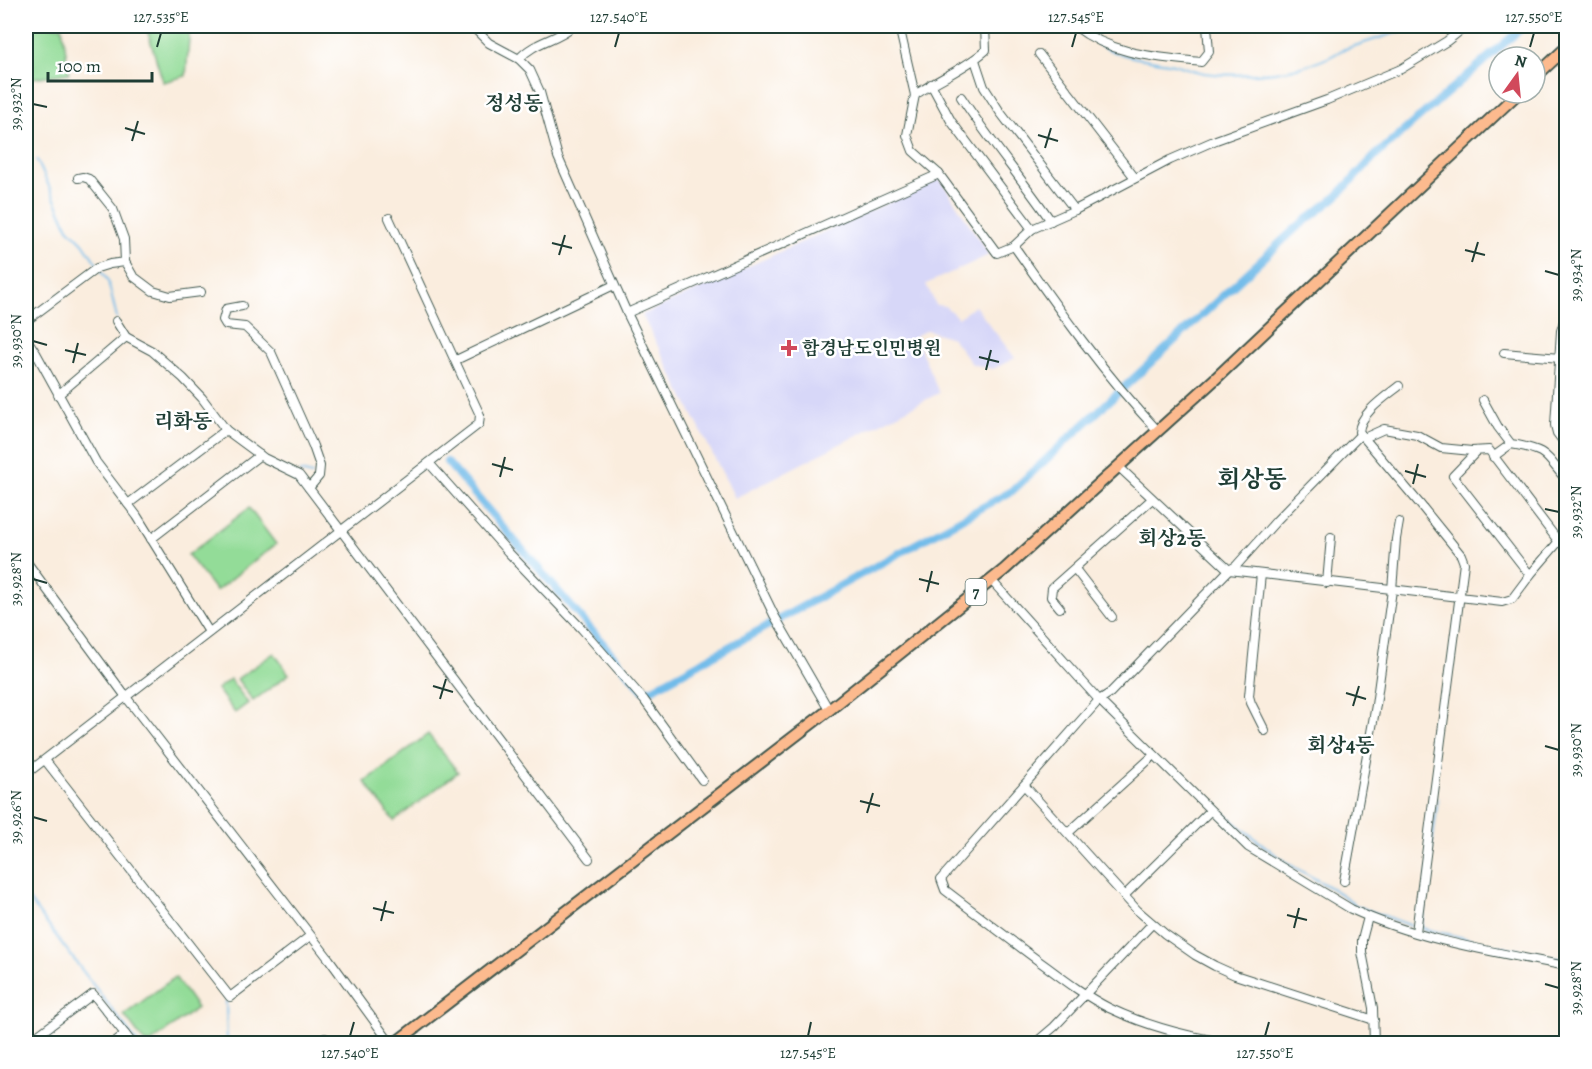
<svg xmlns="http://www.w3.org/2000/svg" width="1592" height="1069" font-family="Alegreya,'Noto Serif KR',serif">
<rect width="100%" height="100%" fill="#fff"/>
<filter id="ink" filterUnits="userSpaceOnUse"><feTurbulence type="fractalNoise" baseFrequency=".0167" numOctaves="2"/><feDisplacementMap in="SourceGraphic" scale="12" xChannelSelector="R" yChannelSelector="G"/><feConvolveMatrix kernelMatrix="1 2 1 2 8 2 1 2 1" color-interpolation-filters="sRGB"/></filter>
<filter id="wash" filterUnits="userSpaceOnUse"><feTurbulence type="fractalNoise" baseFrequency=".008" numOctaves="4" result="noise"/><feDisplacementMap in="SourceGraphic" scale="24" xChannelSelector="R" yChannelSelector="G"/><feGaussianBlur stdDeviation="1.35" result="paint"/><feColorMatrix in="noise" values="0 0 0 0 0 0 0 0 0 0 0 0 0 0 0 0 0 1.4 0 .05"/><feComposite in="paint" operator="in"/></filter>
<g filter="url(#wash)">
<rect width="100%" height="100%" fill="#faedde"/>
<polygon fill="#d7d7f8" points="940,179 989,255 926,284 936,305 945,306 958,318 975,306 1015,358 993,369 972,364 952,338 927,330 915,336 939,393 735,498 642,315"/>
<g fill="#93dc98" stroke="#598c66" stroke-width="1.5">
<polygon points="26,26 62,26 69,73 26,79"/>
<polygon points="146,26 190,26 186,76 163,82"/>
<polygon points="249,508 276,544 216,591 188,555"/>
<polygon points="274,653 289,674 253,701 237,679"/>
<polygon points="230,679 248,703 235,713 217,689"/>
<polygon points="428,734 458,772 394,821 365,782"/>
<polygon points="175,977 197,1008 150,1043 145,1043 124,1015"/>
</g>
<g fill="none" stroke-linecap="round" stroke-linejoin="round">
<g stroke="#71bbe9" stroke-width="2">
<path d="M 1098,44 C 1120,58 1148,59 1173,64 C 1183,66 1193,71 1204,73 C 1244,78 1307,73 1342,50 L 1417,26"/>
<polyline points="37,160 68,228 83,243 97,264"/>
<polyline points="101,270 108,281 117,318"/>
<polyline points="225,423 239,435"/>
<polyline points="300,472 312,475"/>
<polyline points="1438,798 1421,928 1494,945"/>
<path d="M 1219,809 C 1242,828 1264,847 1289,864 C 1303,873 1349,896 1356,906 L 1412,926"/>
<polyline points="26,896 138,1044"/>
<polyline points="1499,946 1566,960"/>
<polyline points="226,1001 227,1044"/>
</g>
<polyline stroke="#71bbe9" stroke-width="8" points="447,462 643,690 651,690 1012,491 1296,228 1336,197 1375,156 1524,26"/>
</g>
</g>
<g filter="url(#ink)">
<g fill="none" stroke-linecap="round" stroke-linejoin="round">
<defs>
<g id="minor">
<polyline points="472,26 489,43 519,59 530,70 540,92 558,157 627,313 774,615 829,710"/>
<polyline points="899,26 915,95 907,135 913,151 939,174 997,253 1014,246 1032,229 1075,210 1170,160 1216,140 1327,100 1401,69 1447,41 1466,26"/>
<path d="M 1075,26 C 1112,55 1156,57 1201,62 L 1209,52 L 1207,26"/>
<polyline points="1039,54 1135,178"/>
<path d="M 519,59 C 533,42 557,40 573,26"/>
<polyline points="975,60 984,87 1000,112 1075,210"/>
<polyline points="931,84 951,121 1032,229"/>
<path d="M 915,95 C 938,79 965,69 986,50 L 985,26"/>
<path d="M 961,97 C 989,140 1022,179 1051,221"/>
<polyline points="78,178 83,177 89,179 113,209 124,239 125,262 133,276 153,291 170,296 201,292"/>
<path d="M 1014,246 C 1059,310 1104,374 1158,431"/>
<polyline points="242,306 226,309 223,320 226,325 245,327 271,352 313,446 320,466 319,476 309,488"/>
<polyline points="627,313 939,174"/>
<polyline points="1566,315 1561,331 1555,425 1557,433 1566,445"/>
<polyline points="26,321 97,268 110,264 125,262"/>
<polyline points="116,321 126,337 152,351 183,378 202,398 226,430 264,458 299,475 589,859"/>
<polyline points="26,338 36,353 96,462 137,516 209,632"/>
<polyline points="1504,353 1560,358"/>
<polyline points="456,360 614,285"/>
<path d="M 1399,386 C 1385,397 1360,413 1359,432 L 1419,503 L 1461,555 L 1464,563 L 1416,932"/>
<polyline points="58,395 126,337"/>
<path d="M 1483,400 L 1498,427 L 1511,444 C 1547,450 1544,453 1566,480"/>
<polyline points="1364,438 1384,429 1417,435 1441,448 1472,451 1489,450 1559,542"/>
<polyline points="1477,451 1453,476 1530,575"/>
<polyline points="1493,457 1511,444"/>
<polyline points="429,463 508,552 582,629 644,700 702,780"/>
<polyline points="1119,467 1229,570 1502,602 1512,599 1530,575 1566,533"/>
<polyline points="128,504 226,430"/>
<polyline points="151,539 260,455"/>
<polyline points="26,561 126,697 329,959 391,1044"/>
<polyline points="1075,569 1112,617"/>
<polyline points="1261,574 1249,696 1251,703 1265,731"/>
<path d="M 991,580 L 1099,700 L 1248,847 L 1351,909 C 1417,940 1495,952 1566,966"/>
<polyline points="1327,583 1331,537"/>
<polyline points="1060,608 1051,597 1052,588 1152,499"/>
<polyline points="45,760 230,997 310,936"/>
<polyline points="26,774 479,424 480,415 389,218"/>
<polyline points="1024,785 1137,910 1165,934 1195,955 1215,966 1235,975 1374,1020"/>
<polyline points="1068,833 1154,755"/>
<polyline points="1344,881 1376,705 1392,590 1396,539 1399,522"/>
<polyline points="1125,895 1210,811"/>
<polyline points="1368,917 1362,940 1362,952 1373,1008 1374,1044"/>
<polyline points="26,1044 93,994 133,1044"/>
<polyline points="112,1044 125,1034"/>
<polyline points="318,1044 325,1038"/>
<polyline points="1034,1044 1054,1027 1152,924"/>
<path d="M 1236,1044 C 1193,1038 1149,1027 1109,1008 C 1087,997 1067,982 1047,967 C 1013,942 979,916 945,890 L 941,879 L 1099,700 L 1110,693 L 1229,570 L 1236,566 L 1277,520 L 1361,434"/>
</g>
<g id="highway">
<polyline points="1535,77 1566,48"/>
<polyline points="394,1044 829,710 1004,570 1214,380 1518,93"/>
</g>
</defs>
<use href="#minor" stroke="#40574e" stroke-width="10"/>
<use href="#highway" stroke="#40574e" stroke-width="14"/>
<use href="#minor" stroke="#fff" stroke-width="8"/>
<use href="#highway" stroke="#fcba8e" stroke-width="10"/>
</g>
</g>
<path fill="none" stroke="#1f3d34" stroke-width="2" d="M 157,47 L 161,33M 615,47 L 619,33M 1072,47 L 1076,33M 1530,47 L 1534,33M 33,104 L 47,107M 125,128 L 145,134M 1038,135 L 1058,141M 132,141 L 138,121M 1045,148 L 1051,128M 552,243 L 572,248M 1465,250 L 1485,255M 559,255 L 565,235M 1472,262 L 1478,242M 1545,271 L 1559,275M 33,341 L 47,345M 65,350 L 86,355M 979,357 L 999,362M 73,363 L 78,343M 986,370 L 991,350M 492,464 L 513,470M 1405,471 L 1426,477M 500,477 L 505,457M 1413,484 L 1418,464M 1545,509 L 1559,512M 33,579 L 47,583M 919,579 L 939,584M 927,592 L 932,571M 433,686 L 453,692M 1346,693 L 1366,699M 440,699 L 446,679M 1353,706 L 1359,686M 1545,746 L 1559,750M 860,801 L 880,806M 867,813 L 873,793M 33,817 L 47,821M 373,908 L 394,913M 1287,915 L 1307,920M 381,921 L 386,901M 1294,928 L 1299,908M 1545,984 L 1559,988M 350,1036 L 354,1022M 808,1036 L 811,1022M 1265,1036 L 1269,1022"/>
<path fill="#d1495b" stroke="#fff" stroke-width="2" d="M786 339h6v6h6v6h-6v6h-6v-6h-6v-6h6z"/>
<g text-anchor="middle" stroke-width="5" stroke-linejoin="round" paint-order="stroke">
<rect fill="#fff" stroke="#627771" stroke-width="1.5" x="965.5" y="579" width="21" height="26" rx="4.5"/>
<g font-size="16" font-weight="bold" fill="#1f3d34">
<text x="976" y="598">7</text>
</g>
<g font-size="18" font-weight="bold" fill="#1f3d34" stroke="#fff" text-anchor="start">
<text x="802" y="354">함경남도인민병원</text>
</g>
<g font-size="20" font-weight="bold" fill="#1f3d34" stroke="#fff">
<text x="514" y="110">정성동</text>
<text x="183" y="428">리화동</text>
<text x="1172" y="545">회상2동</text>
<text x="1341" y="752">회상4동</text>
</g>
<g font-size="24" font-weight="bold" fill="#1f3d34" stroke="#fff">
<text x="1252" y="487">회상동</text>
</g>
</g>
<rect width="1592" height="1069" fill="none" stroke="#fff" stroke-width="66"/>
<g transform="translate(1517 75) rotate(15)"><circle r="28" fill="#ffffff" stroke="#a5b1ae" stroke-width="1.5"/>
<path d="M0-4.5L10 22L0 15L-10 22Z" fill="#d1495b"/>
<text y="-9" font-size="16" font-weight="bold" text-anchor="middle" fill="#1f3d34">N</text>
</g>
<path d="M48 72v9h104v-9" fill="none" stroke="#1f3d34" stroke-width="3"/>
<text x="57" y="72" font-size="18" fill="#1f3d34" stroke="#ffffff" stroke-width="4.5" paint-order="stroke">100 m</text>
<rect x="33" y="33" width="1526" height="1003" fill="none" stroke="#1f3d34" stroke-width="2"/>
<g font-size="15" text-anchor="middle" fill="#1f3d34">
<text x="161" y="22">127.535°E</text>
<text x="619" y="22">127.540°E</text>
<text x="1076" y="22">127.545°E</text>
<text x="1534" y="22">127.550°E</text>
<text transform="translate(16 104) rotate(-90)" y="5">39.932°N</text>
<text transform="translate(1576 275) rotate(-90)" y="5">39.934°N</text>
<text transform="translate(16 341) rotate(-90)" y="5">39.930°N</text>
<text transform="translate(1576 512) rotate(-90)" y="5">39.932°N</text>
<text transform="translate(16 579) rotate(-90)" y="5">39.928°N</text>
<text transform="translate(1576 750) rotate(-90)" y="5">39.930°N</text>
<text transform="translate(16 817) rotate(-90)" y="5">39.926°N</text>
<text transform="translate(1576 988) rotate(-90)" y="5">39.928°N</text>
<text x="350" y="1058">127.540°E</text>
<text x="808" y="1058">127.545°E</text>
<text x="1265" y="1058">127.550°E</text>
</g>
</svg>
